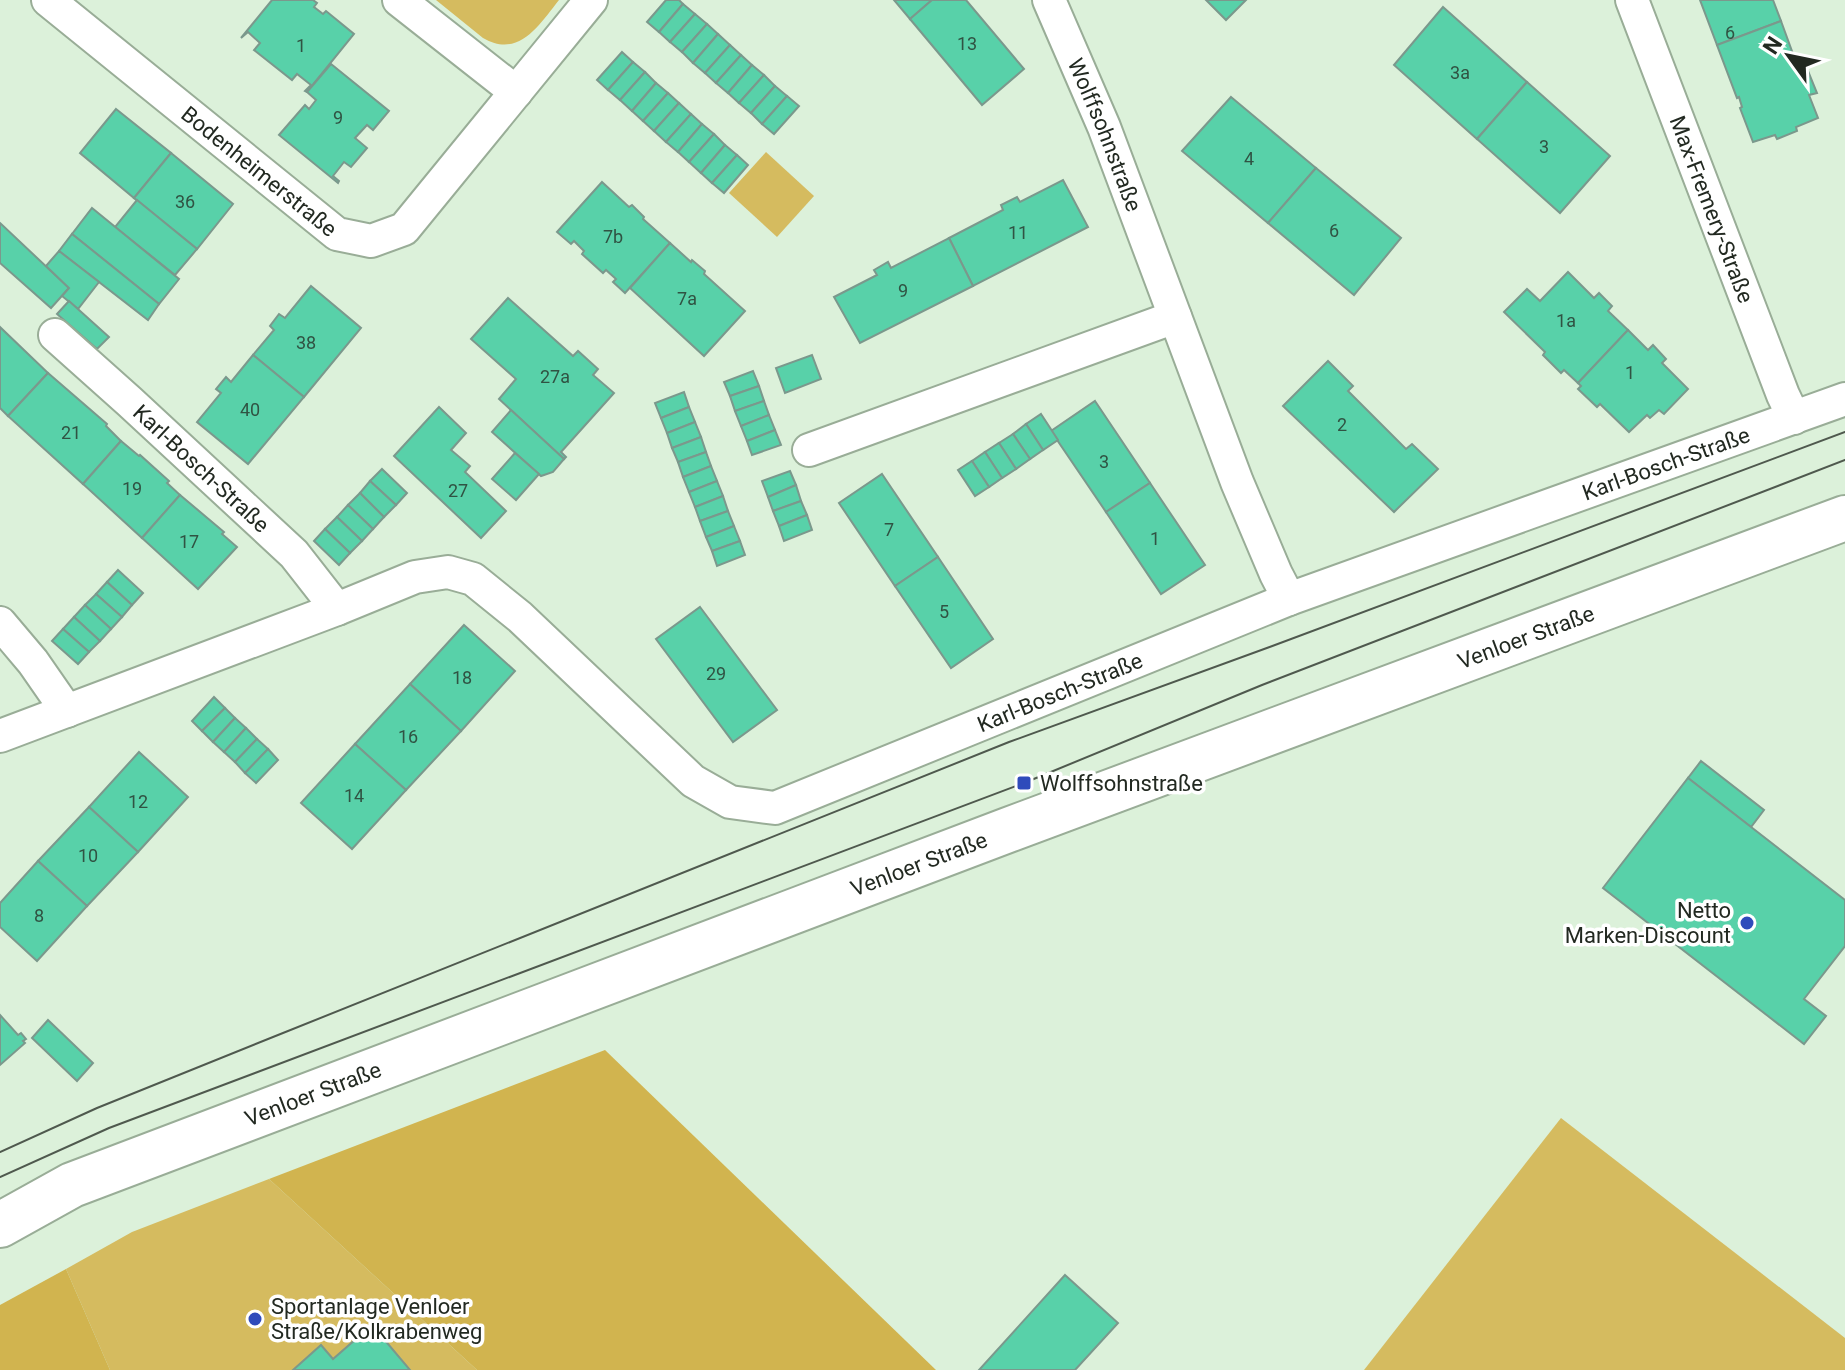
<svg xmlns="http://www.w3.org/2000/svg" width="1845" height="1370" font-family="Roboto,sans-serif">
<rect width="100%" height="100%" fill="#dcf1da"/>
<g fill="#d5bb5f">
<path d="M 436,0 L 559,0 C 539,25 519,59 483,38 Z"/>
<polygon points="766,152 814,196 777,237 729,193"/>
<polygon points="1561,1118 1845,1338 1845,1370 1364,1370"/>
<polygon points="269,1179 477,1370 110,1370 66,1269 132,1232"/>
</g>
<g fill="#d1b44f">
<polygon points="605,1050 936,1370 477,1370 269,1179"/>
<polygon points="66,1269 110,1370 0,1370 0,1305"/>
</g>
<g fill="#58d1a9" stroke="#7b988c" stroke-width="2">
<polygon points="272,0 313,0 317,3 314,7 323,14 326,11 354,34 307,92 305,91 311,85 297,74 292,80 254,50 260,43 248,32 241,38"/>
<polygon points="666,0 679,0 683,4 659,32 647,22"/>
<polygon points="894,0 932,0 910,19"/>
<polygon points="932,0 966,0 1024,69 982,105 910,19"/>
<polygon points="1206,0 1246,0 1226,20"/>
<polygon points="1700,0 1773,0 1781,21 1717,45"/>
<polygon points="683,4 695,14 670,42 659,32"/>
<polygon points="1443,7 1527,82 1477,139 1394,65"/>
<polygon points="695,14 707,24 682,52 670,42"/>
<polygon points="1781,21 1800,73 1808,71 1817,93 1809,95 1818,118 1796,127 1797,131 1777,139 1775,135 1753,142 1740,108 1742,107 1739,97 1737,98 1717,45"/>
<polygon points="707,24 718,34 693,63 682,52"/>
<polygon points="718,34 730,45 705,73 693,63"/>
<polygon points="730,45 741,55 716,83 705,73"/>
<polygon points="622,52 633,62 608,90 597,80"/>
<polygon points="741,55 752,65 728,93 716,83"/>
<polygon points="633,62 645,72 620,100 608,90"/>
<polygon points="331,64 389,111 373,130 367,125 355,138 367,148 351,167 344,162 333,176 339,181 338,183 279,135 305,105 309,109 316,100 307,92"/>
<polygon points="752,65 764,75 739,103 728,93"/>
<polygon points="645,72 656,83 632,111 620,100"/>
<polygon points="764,75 775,86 751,113 739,103"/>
<polygon points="1527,82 1610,156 1560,213 1477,139"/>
<polygon points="656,83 668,93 643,121 632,111"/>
<polygon points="775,86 787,96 762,124 751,113"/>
<polygon points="668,93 679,103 654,131 643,121"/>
<polygon points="787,96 799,106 774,134 762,124"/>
<polygon points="1231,97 1316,168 1268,223 1182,151"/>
<polygon points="679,103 691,114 666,142 654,131"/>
<polygon points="116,109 171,153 134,198 80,153"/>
<polygon points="691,114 702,124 678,152 666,142"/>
<polygon points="702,124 714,134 689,162 678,152"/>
<polygon points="714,134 725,145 701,173 689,162"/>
<polygon points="725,145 737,155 712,183 701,173"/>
<polygon points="171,153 233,204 197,249 134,198"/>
<polygon points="737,155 748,165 724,193 712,183"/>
<polygon points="1316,168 1401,238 1354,295 1268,223"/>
<polygon points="1063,180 1088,227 973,286 949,238 1003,210 1001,205 1017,197 1020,202"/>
<polygon points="602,182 629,207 632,205 644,217 643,219 670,243 625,293 613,282 616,279 606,270 603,273 582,254 584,251 574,241 571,244 557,232"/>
<polygon points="137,200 197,249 175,275 115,227"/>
<polygon points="92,208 179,279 159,304 72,234"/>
<polygon points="0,223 69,288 51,308 0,263"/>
<polygon points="72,234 159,304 148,320 59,251"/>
<polygon points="949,238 973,286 860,343 834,297 877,275 874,270 888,262 891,268"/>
<polygon points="670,243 691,262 692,260 705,271 704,274 745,311 704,356 630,288"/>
<polygon points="59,251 99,282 78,309 62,296 69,288 46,266"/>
<polygon points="1568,272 1594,298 1599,293 1612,306 1608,311 1628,330 1578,383 1564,370 1561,373 1543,355 1545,352 1504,312 1527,289 1540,301"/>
<polygon points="311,286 361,328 304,397 253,355 274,330 270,326 279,314 285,318"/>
<polygon points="508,298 573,356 578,351 598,369 593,375 614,393 561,452 566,457 564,459 499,399 516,379 471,339"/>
<polygon points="69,301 109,337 97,349 57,314"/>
<polygon points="0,327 48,373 8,416 0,408"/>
<polygon points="1628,330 1648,350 1653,345 1666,359 1662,363 1688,389 1664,414 1659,410 1650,418 1647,415 1629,432 1600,404 1597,407 1578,389 1581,386 1578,383"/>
<polygon points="253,355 304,397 248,464 197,422 221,393 216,389 226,377 231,382"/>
<polygon points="812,355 821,379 785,393 776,368"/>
<polygon points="1328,361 1353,386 1348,391 1406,449 1412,444 1438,469 1394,512 1283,406"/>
<polygon points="753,371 759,386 730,396 724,382"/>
<polygon points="48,373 107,424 106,426 121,441 83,484 8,416"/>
<polygon points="759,386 764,401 735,411 730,396"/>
<polygon points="684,392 689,407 661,418 655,403"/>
<polygon points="764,401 769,415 741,426 735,411"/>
<polygon points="1095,401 1150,483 1106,512 1051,431"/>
<polygon points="439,407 466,433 451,450 470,466 465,472 506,511 481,538 394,456"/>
<polygon points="689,407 695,422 667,433 661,418"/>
<polygon points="511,410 564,459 553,472 541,476 492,432"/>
<polygon points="1041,414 1058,440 1043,450 1026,424"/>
<polygon points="769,415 775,430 747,441 741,426"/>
<polygon points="695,422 701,437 672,448 667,433"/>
<polygon points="1026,424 1043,450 1030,459 1013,434"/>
<polygon points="775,430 781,445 752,455 747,441"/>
<polygon points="1013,434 1030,459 1016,469 999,443"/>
<polygon points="701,437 706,452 678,462 672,448"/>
<polygon points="121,441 139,456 140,455 169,481 167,483 180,495 142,538 83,484"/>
<polygon points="999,443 1016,469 1002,478 985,452"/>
<polygon points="706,452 711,466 683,477 678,462"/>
<polygon points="985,452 1002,478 989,487 972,461"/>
<polygon points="515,453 539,474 516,500 492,479"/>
<polygon points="972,461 989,487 975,496 958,470"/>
<polygon points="711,466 717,481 689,492 683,477"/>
<polygon points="382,469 407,493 396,505 370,481"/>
<polygon points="790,471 796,485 768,497 762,481"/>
<polygon points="882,474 938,557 895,586 839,503"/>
<polygon points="370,481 396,505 384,517 360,493"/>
<polygon points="717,481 723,496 695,507 689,492"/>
<polygon points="1150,483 1205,565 1161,594 1106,512"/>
<polygon points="796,485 801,501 773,511 768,497"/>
<polygon points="360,493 384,517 373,529 348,505"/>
<polygon points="180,495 224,532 222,534 237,547 198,589 142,538"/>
<polygon points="723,496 728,511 700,521 695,507"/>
<polygon points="801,501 807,515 779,526 773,511"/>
<polygon points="348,505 373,529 362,541 337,517"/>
<polygon points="728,511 734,526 706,537 700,521"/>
<polygon points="807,515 812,530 784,541 779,526"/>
<polygon points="337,517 362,541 350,553 325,529"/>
<polygon points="734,526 740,541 712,551 706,537"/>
<polygon points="325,529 350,553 339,565 314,541"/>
<polygon points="740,541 745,555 717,566 712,551"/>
<polygon points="938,557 993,639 951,668 895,586"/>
<polygon points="118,570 143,593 132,605 107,582"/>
<polygon points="107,582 132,605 122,617 96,594"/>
<polygon points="96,594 122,617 111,629 85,605"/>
<polygon points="85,605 111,629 100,641 74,617"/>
<polygon points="700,607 777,710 733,742 656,639"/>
<polygon points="74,617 100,641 89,652 63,629"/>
<polygon points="464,625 515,671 461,731 410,684"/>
<polygon points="63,629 89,652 78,664 52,641"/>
<polygon points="410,684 461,731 406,790 355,744"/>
<polygon points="214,697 225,708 202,731 192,721"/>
<polygon points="225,708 235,718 213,742 202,731"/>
<polygon points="235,718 246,728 224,752 213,742"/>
<polygon points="246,728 257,739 235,762 224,752"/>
<polygon points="257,739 268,749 245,773 235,762"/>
<polygon points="355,744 406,790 352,849 301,803"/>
<polygon points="268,749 278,760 256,783 245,773"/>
<polygon points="139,752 188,797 138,852 89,807"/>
<polygon points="1701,761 1764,810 1751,827 1688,778"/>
<polygon points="1688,778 1845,900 1845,946 1804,999 1826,1016 1804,1044 1603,888"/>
<polygon points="89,807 138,852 87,906 38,861"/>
<polygon points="38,861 87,906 37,961 0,927 0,903"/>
<polygon points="0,1015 18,1035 21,1033 26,1039 23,1041 25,1043 0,1065"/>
<polygon points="48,1020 93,1063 77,1081 32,1038"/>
<polygon points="1065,1275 1118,1323 1075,1370 979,1370"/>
<polygon points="372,1325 410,1370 293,1370 321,1345 333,1359"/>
</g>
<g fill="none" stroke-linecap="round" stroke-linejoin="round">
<defs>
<g id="minor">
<path id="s1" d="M 48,0 L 337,234 L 371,241 L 404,229 L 591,0"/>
<polyline points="399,0 516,92"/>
<path id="s2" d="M 1049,0 L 1104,127 L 1237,482 L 1276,574 L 1289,599"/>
<path id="s3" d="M 1632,0 L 1783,395 L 1794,418"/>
<path id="s4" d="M 55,335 L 130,402 L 294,554 L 337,609"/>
<polyline points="809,450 1175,317"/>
<polyline points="0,623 33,662 67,711"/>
<path id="s5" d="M 0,736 L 337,609 L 415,577 L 448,572 L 473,579 L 520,617 L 693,781 L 730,802 L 775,808 L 1289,599 L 1845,399"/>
</g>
<g id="secondary">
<path id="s6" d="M 0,1225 L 72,1185 L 1008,830 L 1845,518"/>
</g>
</defs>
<use href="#minor" stroke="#99ad97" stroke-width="36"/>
<use href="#secondary" stroke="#99ad97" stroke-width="48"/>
<use href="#minor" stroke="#fff" stroke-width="32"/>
<use href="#secondary" stroke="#fff" stroke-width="44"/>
<g stroke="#4f594e" stroke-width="2">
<polyline points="0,1152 97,1108 278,1035 1009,742 1275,645 1845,432"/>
<polyline points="0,1177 109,1128 1024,783 1262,685 1845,460"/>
</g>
</g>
<g fill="#2f4bbb" stroke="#fff" stroke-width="3">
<rect x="1016" y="775" width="16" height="16" rx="4"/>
<circle cx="1747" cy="923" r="8"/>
<circle cx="255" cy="1319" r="8"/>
</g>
<g text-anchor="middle" stroke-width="7" stroke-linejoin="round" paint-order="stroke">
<g font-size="18" fill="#305343">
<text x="1730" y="39">6</text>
<text x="967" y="50">13</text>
<text x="301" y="52">1</text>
<text x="1460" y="79">3a</text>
<text x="338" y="124">9</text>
<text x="1544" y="153">3</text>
<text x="1249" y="165">4</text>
<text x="185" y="208">36</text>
<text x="1334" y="237">6</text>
<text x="1018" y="239">11</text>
<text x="613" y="243">7b</text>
<text x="903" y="297">9</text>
<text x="687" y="305">7a</text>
<text x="1566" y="327">1a</text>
<text x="306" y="349">38</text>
<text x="1630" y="379">1</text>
<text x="555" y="383">27a</text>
<text x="250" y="416">40</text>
<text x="1342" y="431">2</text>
<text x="71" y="439">21</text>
<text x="1104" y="468">3</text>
<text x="132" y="495">19</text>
<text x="458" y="497">27</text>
<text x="889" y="536">7</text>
<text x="1155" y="545">1</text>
<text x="189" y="548">17</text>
<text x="944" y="618">5</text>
<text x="716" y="680">29</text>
<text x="462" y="684">18</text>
<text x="408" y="743">16</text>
<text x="354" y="802">14</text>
<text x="138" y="808">12</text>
<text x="88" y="862">10</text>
<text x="39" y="922">8</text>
</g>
<g font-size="22" fill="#222921" stroke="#fff">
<text dy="8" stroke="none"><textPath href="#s2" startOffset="146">Wolffsohnstraße</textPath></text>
<text dy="8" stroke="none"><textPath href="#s1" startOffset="272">Bodenheimerstraße</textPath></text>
<text dy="8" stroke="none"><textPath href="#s3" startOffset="224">Max-Fremery-Straße</textPath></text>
<text dy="8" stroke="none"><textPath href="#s5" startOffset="1846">Karl-Bosch-Straße</textPath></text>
<text dy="8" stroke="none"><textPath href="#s4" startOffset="198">Karl-Bosch-Straße</textPath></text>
<text dy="8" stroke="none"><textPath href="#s6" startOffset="1636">Venloer Straße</textPath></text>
<text dy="8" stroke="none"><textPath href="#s5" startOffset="1198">Karl-Bosch-Straße</textPath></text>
<text dy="8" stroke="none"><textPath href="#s6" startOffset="988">Venloer Straße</textPath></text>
<text dy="8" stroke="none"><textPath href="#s6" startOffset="340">Venloer Straße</textPath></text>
</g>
<g font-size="22" fill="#222921" stroke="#fff" text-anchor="start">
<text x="1040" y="791">Wolffsohnstraße</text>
<text x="1731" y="918" text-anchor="end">Netto<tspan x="1731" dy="25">Marken-Discount</tspan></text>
<text x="271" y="1314">Sportanlage Venloer<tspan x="271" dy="25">Straße/Kolkrabenweg</tspan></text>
</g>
</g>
<g transform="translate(1789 56) rotate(303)" stroke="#ffffff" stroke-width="6" paint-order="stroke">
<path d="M0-6L14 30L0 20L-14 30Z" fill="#222921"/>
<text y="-12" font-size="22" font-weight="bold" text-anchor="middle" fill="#222921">N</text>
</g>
</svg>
